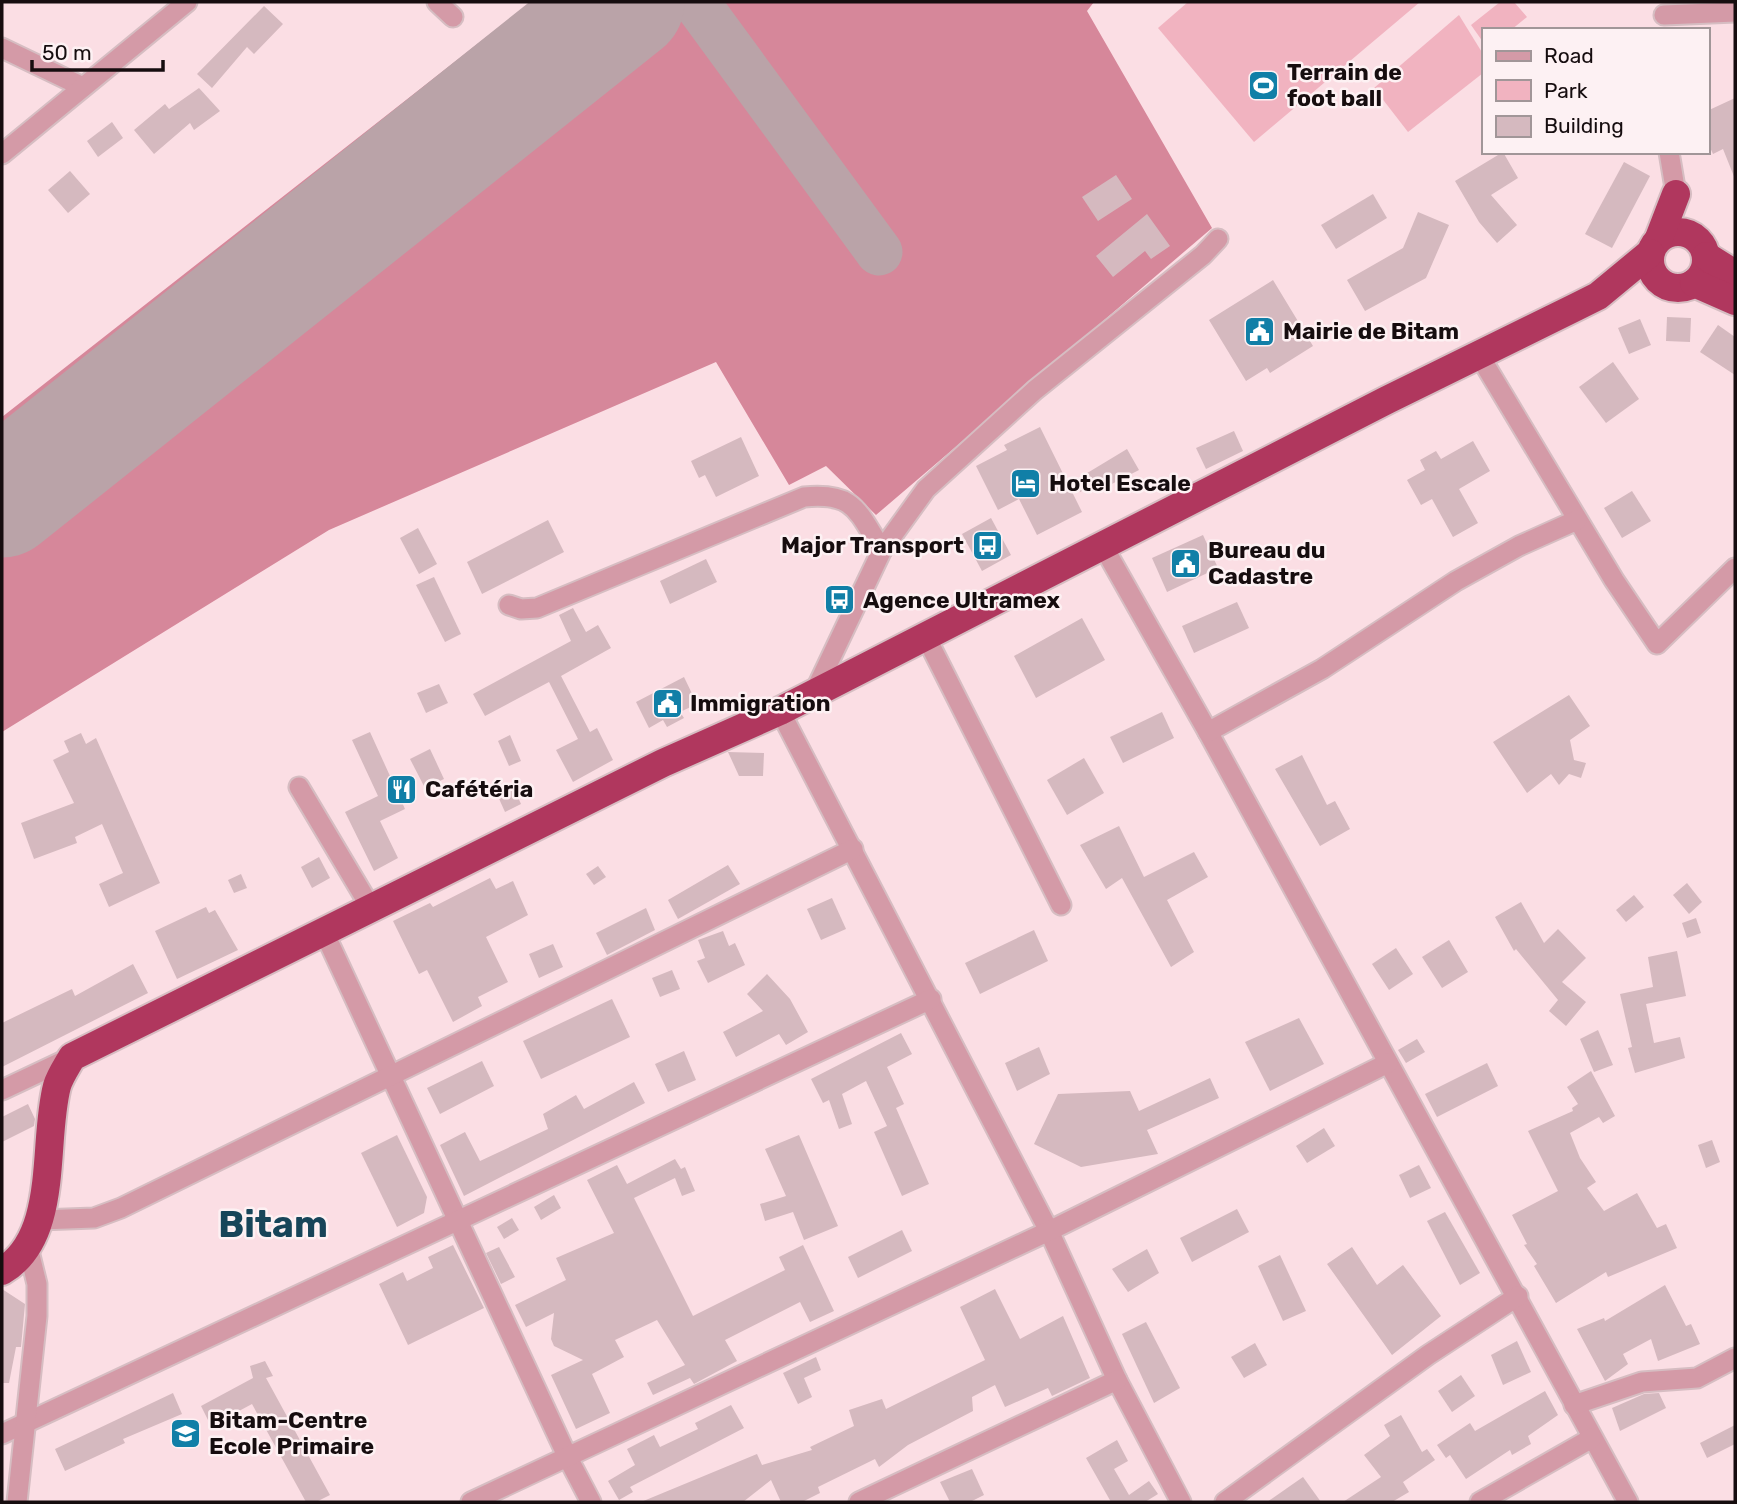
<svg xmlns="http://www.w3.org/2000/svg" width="1737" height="1504" font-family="Rubik,sans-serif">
<rect width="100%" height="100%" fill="#fbdee4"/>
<g fill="#f1b3c0">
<polygon points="1188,2 1420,2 1254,142 1158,28"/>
<polygon points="1500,2 1514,2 1527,17 1511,30 1483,30 1483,42 1471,25"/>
<polygon points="1459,15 1483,54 1483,73 1408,132 1374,88"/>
</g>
<polygon fill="#d6879a" points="531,2 1094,2 1087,11 1212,228 876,515 826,466 789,485 716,362 329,530 2,732 2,417"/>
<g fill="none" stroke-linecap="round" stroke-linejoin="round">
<polyline stroke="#baa3a8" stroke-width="47" points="696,2 879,252"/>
<polyline stroke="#baa3a8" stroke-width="119" points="2,498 625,2"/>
</g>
<g fill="#d5b9bf">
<polygon points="264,6 283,24 254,54 247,47 212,88 197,74"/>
<polygon points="199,88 220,111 194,130 190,123 154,154 134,130 165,104 169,109"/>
<polygon points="1735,98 1735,179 1723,149 1713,154 1707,141 1707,111"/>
<polygon points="112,122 123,138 98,157 87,141"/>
<polygon points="1503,152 1518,178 1491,195 1517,225 1497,243 1479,222 1455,181"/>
<polygon points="1624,162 1650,176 1612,248 1585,234"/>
<polygon points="70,171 90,194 68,213 48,190"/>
<polygon points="1116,175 1132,199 1098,221 1082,197"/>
<polygon points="1373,194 1387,218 1336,249 1321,225"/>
<polygon points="1418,212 1449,225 1426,278 1365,311 1347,280 1403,248"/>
<polygon points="1147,214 1170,246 1151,259 1145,251 1113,277 1096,256"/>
<polygon points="1273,280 1313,346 1270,373 1267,368 1246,381 1209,320"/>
<polygon points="1667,317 1691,318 1690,342 1666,341"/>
<polygon points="1640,319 1651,345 1629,354 1618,328"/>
<polygon points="1718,325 1735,337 1735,375 1700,352"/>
<polygon points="1613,362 1639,399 1606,423 1579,387"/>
<polygon points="1040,427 1082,512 1037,535 1019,499 998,510 976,466 1007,450 1004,445"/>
<polygon points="1234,431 1243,451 1206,469 1196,448"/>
<polygon points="741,437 759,476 716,497 705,475 699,478 691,461"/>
<polygon points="1473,441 1490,471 1459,489 1478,523 1453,537 1432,499 1421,505 1407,480 1425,470 1420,460 1436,451 1441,459"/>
<polygon points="1127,449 1139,470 1106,487 1103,480 1080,492 1074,481"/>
<polygon points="1632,491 1651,521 1622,538 1604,508"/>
<polygon points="991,518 1011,555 982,571 962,534"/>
<polygon points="548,520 564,552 482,594 467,562"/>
<polygon points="418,528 437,564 419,574 400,538"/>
<polygon points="1203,535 1218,568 1167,592 1152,558"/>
<polygon points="706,559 717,582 670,604 660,581"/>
<polygon points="434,577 461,634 445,642 416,585"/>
<polygon points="1237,602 1249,628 1194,653 1182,626"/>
<polygon points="573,608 586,632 598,625 611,648 561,676 590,732 597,728 613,760 573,782 556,750 578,739 549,682 485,716 473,694 571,641 559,615"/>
<polygon points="1082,618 1105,660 1036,698 1014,656"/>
<polygon points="684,677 697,704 680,712 684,718 667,727 663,720 649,728 636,702"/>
<polygon points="439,684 448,703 426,713 417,693"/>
<polygon points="1569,695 1590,726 1570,740 1574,760 1586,763 1581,778 1569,774 1559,785 1551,774 1527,793 1493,742"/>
<polygon points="1162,712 1174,738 1123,763 1110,737"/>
<polygon points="370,732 405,809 380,821 398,858 374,871 345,812 378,796 352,740"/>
<polygon points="81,733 86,744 96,738 160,883 109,907 99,884 123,873 102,824 75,837 77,843 34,859 21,823 74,803 53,760 69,752 64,741"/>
<polygon points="510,735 521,761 509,766 498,741"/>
<polygon points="430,749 444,779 425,788 410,759"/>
<polygon points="728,752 764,753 763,776 739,776"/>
<polygon points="1302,755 1327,805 1335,801 1350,829 1320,846 1275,769"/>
<polygon points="1084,758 1104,793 1067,815 1047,780"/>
<polygon points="512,784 521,804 505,812 496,792"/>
<polygon points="1119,826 1144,877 1194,852 1208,877 1167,900 1194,952 1171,967 1122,878 1106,889 1080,845"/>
<polygon points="319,857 330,878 312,888 301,867"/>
<polygon points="728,865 740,884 678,919 668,900"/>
<polygon points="598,866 606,877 594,885 586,874"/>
<polygon points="241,874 247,888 234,893 228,880"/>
<polygon points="490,878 496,889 513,881 528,915 486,937 508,982 478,997 482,1006 453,1022 427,970 419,974 393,921 430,903 433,907"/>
<polygon points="1687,883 1702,902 1689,914 1673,895"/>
<polygon points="1634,895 1644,907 1626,922 1616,910"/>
<polygon points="832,898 846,929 821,940 807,909"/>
<polygon points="1521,902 1544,943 1558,929 1586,958 1562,982 1586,1002 1566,1026 1549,1011 1558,1000 1516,949 1514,951 1495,917"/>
<polygon points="206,907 209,913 215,910 238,950 177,979 155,931"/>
<polygon points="646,908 655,930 607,955 596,933"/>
<polygon points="1696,918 1701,933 1687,938 1682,923"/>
<polygon points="1034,930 1048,961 980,994 965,963"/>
<polygon points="723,931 729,946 735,943 745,965 708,983 697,961 705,958 698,940"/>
<polygon points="1449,940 1468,972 1442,988 1422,957"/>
<polygon points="553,944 563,967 539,978 529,954"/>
<polygon points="1396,948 1413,974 1389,990 1372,964"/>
<polygon points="1677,951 1686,996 1646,1004 1654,1043 1680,1037 1685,1058 1635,1073 1628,1048 1632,1047 1620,994 1653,987 1648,957"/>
<polygon points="133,964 148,993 2,1067 2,1023 72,989 75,996"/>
<polygon points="672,970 680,989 660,997 652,978"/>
<polygon points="767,974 790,999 808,1032 786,1045 779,1034 736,1057 723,1032 763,1011 747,994"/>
<polygon points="612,999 630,1037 541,1079 523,1041"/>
<polygon points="1299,1018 1324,1064 1270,1091 1245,1042"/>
<polygon points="1598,1030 1613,1065 1594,1072 1580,1039"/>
<polygon points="901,1033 912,1054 887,1067 904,1104 896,1108 929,1184 902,1196 874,1132 887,1126 866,1081 842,1094 852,1124 839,1129 829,1100 823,1103 811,1079"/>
<polygon points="1417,1039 1425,1052 1406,1063 1398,1050"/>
<polygon points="1039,1047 1050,1074 1017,1091 1005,1063"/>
<polygon points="684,1051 696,1080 668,1092 655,1064"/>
<polygon points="482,1061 494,1086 440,1114 427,1088"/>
<polygon points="1487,1063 1498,1086 1437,1117 1425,1094"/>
<polygon points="1591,1071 1615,1116 1603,1123 1599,1117 1570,1133 1580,1158 1596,1182 1587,1188 1604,1211 1637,1193 1657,1228 1666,1224 1677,1248 1608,1277 1606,1272 1556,1303 1534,1266 1537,1264 1524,1245 1527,1244 1512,1215 1558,1191 1528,1131 1573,1111 1572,1108 1578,1104 1567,1087"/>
<polygon points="1210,1078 1219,1098 1147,1130 1158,1154 1081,1167 1034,1144 1058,1094 1130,1091 1139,1111"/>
<polygon points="634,1082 645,1103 464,1196 440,1145 465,1132 480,1161 548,1129 543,1114 576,1095 584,1109"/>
<polygon points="28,1104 35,1119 34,1126 2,1142 2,1117"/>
<polygon points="1324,1128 1335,1146 1307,1163 1296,1146"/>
<polygon points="397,1135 427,1197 424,1213 397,1227 361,1153"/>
<polygon points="799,1135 838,1226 804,1240 793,1212 765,1221 760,1204 786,1196 765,1149"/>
<polygon points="1712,1140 1720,1162 1706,1168 1698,1145"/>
<polygon points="675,1159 681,1169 685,1167 695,1191 682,1196 675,1178 634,1198 693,1316 785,1270 779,1257 803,1245 834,1311 810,1322 800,1302 725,1340 737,1361 694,1384 690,1378 653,1395 647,1383 685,1365 657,1320 615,1340 624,1357 592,1374 610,1413 576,1429 551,1375 583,1360 554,1346 551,1339 554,1313 526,1327 515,1305 566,1280 556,1258 614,1233 587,1180 617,1165 627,1184"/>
<polygon points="1419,1165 1431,1188 1410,1198 1399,1175"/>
<polygon points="554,1195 561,1208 541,1220 534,1207"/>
<polygon points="1237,1209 1249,1232 1192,1262 1180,1238"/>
<polygon points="1445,1212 1480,1273 1460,1285 1427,1221"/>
<polygon points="512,1218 519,1230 504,1239 497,1227"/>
<polygon points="902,1230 912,1251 858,1278 848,1257"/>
<polygon points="453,1245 484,1308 408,1345 379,1284 403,1272 407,1281 433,1268 428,1257"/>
<polygon points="499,1247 515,1277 501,1284 486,1253"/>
<polygon points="1352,1247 1377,1285 1403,1265 1441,1316 1392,1355 1327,1264"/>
<polygon points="1147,1249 1159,1273 1128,1292 1112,1269"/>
<polygon points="1280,1255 1306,1311 1283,1321 1258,1266"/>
<polygon points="1665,1285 1686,1326 1691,1324 1700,1344 1658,1361 1651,1339 1623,1354 1628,1364 1605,1381 1577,1329 1604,1318 1605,1321"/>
<polygon points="2,1289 25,1304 21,1347 16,1347 9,1383 2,1383"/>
<polygon points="995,1289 1020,1339 1063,1316 1090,1378 1052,1396 1048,1388 1005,1407 995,1385 972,1397 973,1411 908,1445 879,1467 875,1459 818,1487 820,1493 802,1502 781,1502 771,1480 743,1502 641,1502 757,1454 762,1465 812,1450 810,1447 854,1426 849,1410 882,1399 886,1409 985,1360 960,1307"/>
<polygon points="1146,1322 1180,1388 1154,1403 1122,1334"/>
<polygon points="1517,1341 1531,1372 1503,1385 1491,1355"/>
<polygon points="1255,1343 1267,1365 1244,1378 1231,1357"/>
<polygon points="816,1357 821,1370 804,1378 812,1397 798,1404 783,1373"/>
<polygon points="265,1361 273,1376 266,1378 330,1495 316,1502 306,1502 252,1404 211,1426 201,1406 253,1378 250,1366"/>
<polygon points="1461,1375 1475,1396 1452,1412 1438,1391"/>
<polygon points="1545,1391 1558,1415 1528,1436 1531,1444 1512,1455 1510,1450 1466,1479 1450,1455 1446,1458 1437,1445 1470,1423 1475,1431"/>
<polygon points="173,1393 182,1414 123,1439 125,1443 65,1471 55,1449"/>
<polygon points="1659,1393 1666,1408 1620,1431 1612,1408 1644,1394"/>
<polygon points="731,1405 744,1428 630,1487 633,1492 619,1500 608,1481 635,1465 627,1449 654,1435 660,1447 698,1429 695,1423"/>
<polygon points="1401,1415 1422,1452 1427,1449 1435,1460 1403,1482 1409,1492 1392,1502 1343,1502 1381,1477 1364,1455 1390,1436 1384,1425"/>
<polygon points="1735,1425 1735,1444 1707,1458 1700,1443"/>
<polygon points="1117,1440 1128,1461 1114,1469 1129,1495 1149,1481 1158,1494 1145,1502 1111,1502 1086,1458"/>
<polygon points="972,1469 984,1495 970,1502 950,1502 940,1482"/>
<polygon points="1303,1477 1321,1502 1267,1502"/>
</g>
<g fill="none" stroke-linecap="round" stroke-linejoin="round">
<defs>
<g id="minor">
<polyline points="437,2 453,17"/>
<polyline points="1664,15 1735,12"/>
<polyline points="2,48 83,87"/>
<polyline points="1669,152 1676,194"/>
<polyline points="2,154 187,2"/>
<polyline points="1479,355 1614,580 1657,644 1735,568"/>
<polyline points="1103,546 1208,732 1628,1502"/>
<path d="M 509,605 L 521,609 L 537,608 L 804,497 C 855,492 857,511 882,550"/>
<polyline points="925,635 1061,905"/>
<polyline points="815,691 882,550 926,489 1035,390 1203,255 1218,239"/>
<polyline points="780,711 1049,1231 1117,1380 1181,1502"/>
<polyline points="1208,732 1322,669 1456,581 1519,546 1577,520"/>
<polyline points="299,787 371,908"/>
<polyline points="324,932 568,1458 591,1502"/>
<polyline points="2,1090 72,1057"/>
<polyline points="40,1220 94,1218 121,1208 853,849"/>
<polyline points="1574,1405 1642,1382 1697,1378 1735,1358"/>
<polyline points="2,1434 931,999"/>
<polyline points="17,1502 37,1316 37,1284 28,1247"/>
<polyline points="471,1502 1049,1231 1388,1063"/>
<polyline points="859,1502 1117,1380"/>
<polyline points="1225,1502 1428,1355 1518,1296"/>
<polyline points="1480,1502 1592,1438"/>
</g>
<g id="highway">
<circle cx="1678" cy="260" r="28"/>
<polyline points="1659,238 1676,194"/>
<polyline points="1706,256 1735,274"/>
<polyline points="1694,283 1735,301"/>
<path d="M 2,1271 C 60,1237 42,1143 57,1086 C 60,1076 67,1066 72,1057 L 663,763 L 780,711 L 1387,400 L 1576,307 L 1598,296 L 1650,253"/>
</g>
</defs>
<use href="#minor" stroke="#d6bdc2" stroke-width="23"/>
<use href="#highway" stroke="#d6bdc2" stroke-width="32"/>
<use href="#minor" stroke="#d49aa7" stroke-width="19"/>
<use href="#highway" stroke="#b0375e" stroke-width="28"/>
</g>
<defs>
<symbol id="stadium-square" viewBox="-11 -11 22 22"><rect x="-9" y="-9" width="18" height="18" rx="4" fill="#117fa7" stroke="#fdf1f3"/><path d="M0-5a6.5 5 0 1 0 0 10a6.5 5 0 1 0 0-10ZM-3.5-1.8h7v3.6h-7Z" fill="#fff"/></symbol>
<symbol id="civic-square" viewBox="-11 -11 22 22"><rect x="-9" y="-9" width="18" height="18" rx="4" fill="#117fa7" stroke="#fdf1f3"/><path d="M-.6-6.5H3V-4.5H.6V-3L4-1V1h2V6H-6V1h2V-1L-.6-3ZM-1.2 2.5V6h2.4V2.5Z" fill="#fff"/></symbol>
<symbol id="hotel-square" viewBox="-11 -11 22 22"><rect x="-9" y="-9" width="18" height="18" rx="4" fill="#117fa7" stroke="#fdf1f3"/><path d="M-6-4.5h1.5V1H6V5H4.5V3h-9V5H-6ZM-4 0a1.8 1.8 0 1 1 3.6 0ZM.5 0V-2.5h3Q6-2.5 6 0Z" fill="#fff"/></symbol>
<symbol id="bus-square" viewBox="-11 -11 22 22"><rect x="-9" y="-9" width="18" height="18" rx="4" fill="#117fa7" stroke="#fdf1f3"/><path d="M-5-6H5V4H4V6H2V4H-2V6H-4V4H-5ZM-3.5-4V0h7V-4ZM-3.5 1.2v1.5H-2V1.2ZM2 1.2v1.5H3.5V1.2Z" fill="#fff"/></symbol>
<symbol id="restaurant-square" viewBox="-11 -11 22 22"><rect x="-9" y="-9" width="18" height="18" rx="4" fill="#117fa7" stroke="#fdf1f3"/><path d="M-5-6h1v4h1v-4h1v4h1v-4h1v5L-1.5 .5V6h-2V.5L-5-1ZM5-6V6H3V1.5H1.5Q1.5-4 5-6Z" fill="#fff"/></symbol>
<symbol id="school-square" viewBox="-11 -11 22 22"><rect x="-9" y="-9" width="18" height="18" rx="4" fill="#117fa7" stroke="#fdf1f3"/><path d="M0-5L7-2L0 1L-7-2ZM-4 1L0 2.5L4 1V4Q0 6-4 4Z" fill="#fff"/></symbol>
</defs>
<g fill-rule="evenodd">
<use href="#stadium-square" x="1246" y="68" width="35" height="35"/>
<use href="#civic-square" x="1242" y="314" width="35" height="35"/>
<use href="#hotel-square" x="1008" y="466" width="35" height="35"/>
<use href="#bus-square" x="970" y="528" width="35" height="35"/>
<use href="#civic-square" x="1168" y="546" width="35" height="35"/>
<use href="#bus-square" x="822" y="582" width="35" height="35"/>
<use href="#civic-square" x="650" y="686" width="35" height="35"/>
<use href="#restaurant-square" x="384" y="772" width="35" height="35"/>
<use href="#school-square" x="168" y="1416" width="35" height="35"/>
</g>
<g text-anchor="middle" stroke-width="5" stroke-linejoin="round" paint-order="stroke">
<g font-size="23" font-weight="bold" fill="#160d0f" stroke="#fdf1f3" text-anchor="start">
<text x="1287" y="80">Terrain de<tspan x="1287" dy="26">foot ball</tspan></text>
<text x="1283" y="339">Mairie de Bitam</text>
<text x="1049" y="491">Hotel Escale</text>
<text x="964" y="553" text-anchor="end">Major Transport</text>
<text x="1208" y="558">Bureau du<tspan x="1208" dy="26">Cadastre</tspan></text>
<text x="863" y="608">Agence Ultramex</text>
<text x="690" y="711">Immigration</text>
<text x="425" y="797">Cafétéria</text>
<text x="209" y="1428">Bitam-Centre<tspan x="209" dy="26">Ecole Primaire</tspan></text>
</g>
<g font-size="37" font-weight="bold" fill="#174559" stroke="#fdf1f3">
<text x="273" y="1237">Bitam</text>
</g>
</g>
<rect width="1737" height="1504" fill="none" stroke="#160d0f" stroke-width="7"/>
<rect x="1482" y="28" width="228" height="126" fill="#fdf1f3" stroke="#a19698" stroke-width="2"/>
<rect x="1496" y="51" width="35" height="10" fill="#d49aa7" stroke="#a19698" stroke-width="2"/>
<text x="1544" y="63" font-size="21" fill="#160d0f">Road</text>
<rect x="1496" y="80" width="35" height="21" fill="#f1b3c0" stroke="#a19698" stroke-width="2"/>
<text x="1544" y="98" font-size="21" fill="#160d0f">Park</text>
<rect x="1496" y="116" width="35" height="21" fill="#d5b9bf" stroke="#a19698" stroke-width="2"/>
<text x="1544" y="133" font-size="21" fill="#160d0f">Building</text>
<path d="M32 60v10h131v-10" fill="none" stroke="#160d0f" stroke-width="3.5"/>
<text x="42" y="60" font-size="21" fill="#160d0f" stroke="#fdf1f3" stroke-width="5" paint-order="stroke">50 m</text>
</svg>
